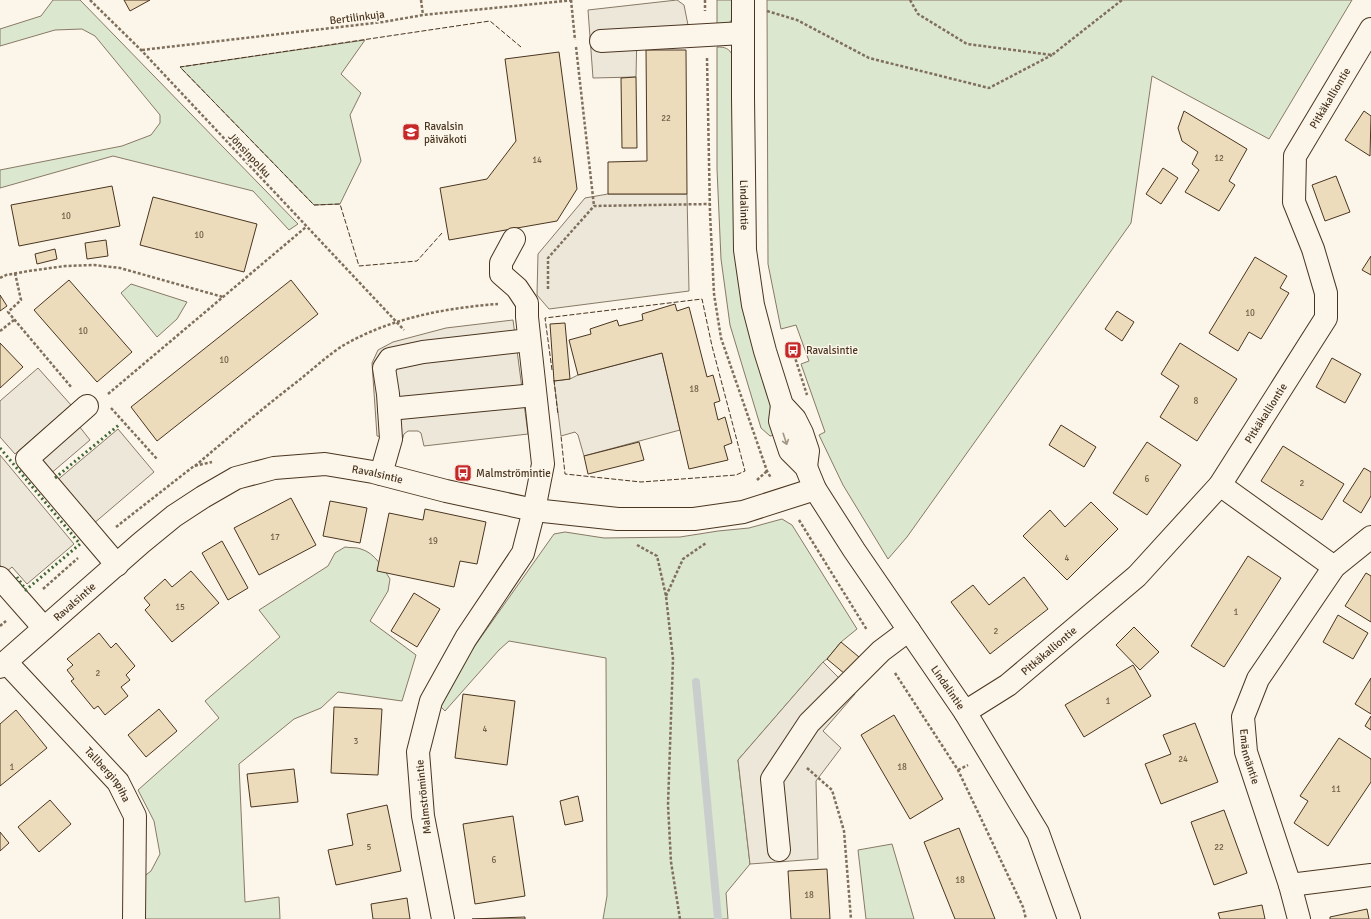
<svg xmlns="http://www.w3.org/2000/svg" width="1371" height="919" font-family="Signika,sans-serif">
<rect width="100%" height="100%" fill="#fbf6e9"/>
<g fill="#dce7d0" stroke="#887966">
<polygon points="53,0 80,0 298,224 289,230 253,191 113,156 0,188 0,170 122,146 151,135 160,123 160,115 95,36 82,29 55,30 0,46 0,29 41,16"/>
<polygon points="717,0 732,0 733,18 729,23 717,25"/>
<polygon points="767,0 1352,0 1269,139 1152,76 1131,223 907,537 888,559 843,485 819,435 825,432 801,364 809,361 796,325 781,329 768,264"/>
<polygon points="365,40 341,74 361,93 350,115 361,161 340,204 314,205 180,67"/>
<path d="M 717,47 C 725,47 729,48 733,56 L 775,435 L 770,436 L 761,428 L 730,325 L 721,259 L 717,169 Z"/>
<polygon points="131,284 187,302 177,319 157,337 121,293"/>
<polygon points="782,519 792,525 857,629 841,642 827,659 823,662 738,760 750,864 726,893 728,919 603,919 607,896 606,658 509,641 499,650 445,711 440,706 457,671 554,534 565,532 604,538 680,537 718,531 749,528"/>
<path d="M 345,547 C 350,548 356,547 361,549 C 375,553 383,568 390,579 L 388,591 L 370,621 L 416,655 L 402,701 L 338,692 L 321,708 L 294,719 L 239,764 L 245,902 L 279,897 L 280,919 L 128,919 L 129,888 L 151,871 L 160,854 L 154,821 L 138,790 L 219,718 L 205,701 L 280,637 L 259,610 L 328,566 L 335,553 Z"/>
<polygon points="892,844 914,919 866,919 858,850"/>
</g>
<g fill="#ede7d9" stroke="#887966">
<polygon points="677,0 684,5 688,25 637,30 636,77 593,78 588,10"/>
<polygon points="608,194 687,194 689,291 549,309 537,295 538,254 585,198"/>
<polygon points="513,320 528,434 424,446 421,433 418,431 408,431 404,434 402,441 377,436 372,363 378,350 393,342 446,328"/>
<polygon points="662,353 680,430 584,456 578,435 575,432 561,436 554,381 570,379 578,375"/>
<polygon points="38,368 71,405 15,454 0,437 0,401"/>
<polygon points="79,426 90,440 49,475 55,482 118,429 154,472 79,536 25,473"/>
<polygon points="0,455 74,544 27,584 12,567 6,572 0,565"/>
<polygon points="823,662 855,694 823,731 841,748 816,781 818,859 750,864 738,760"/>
</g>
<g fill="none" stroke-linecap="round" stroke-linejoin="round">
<polyline stroke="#c9cecd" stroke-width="8" points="696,682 718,919"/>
</g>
<g fill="#ecdcbc" stroke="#4a3520">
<polygon points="124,0 150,0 130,11"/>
<polygon points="646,50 686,50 687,194 608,194 608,162 647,161"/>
<polygon points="559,52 577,189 557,221 449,240 440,188 487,179 516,141 505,59"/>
<polygon points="636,77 637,148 622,148 621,78"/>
<polygon points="1184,111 1247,149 1229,181 1235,185 1219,211 1185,192 1199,170 1192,164 1198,152 1182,141 1178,128"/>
<polygon points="1364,111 1371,116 1370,156 1345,140"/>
<polygon points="1163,168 1178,178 1161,204 1146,194"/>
<polygon points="1336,176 1350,212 1325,221 1312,185"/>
<polygon points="112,186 120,226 19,246 11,205"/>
<polygon points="153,197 257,224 244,272 140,245"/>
<polygon points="106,240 108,256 87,259 85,243"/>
<polygon points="55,249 57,259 37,264 35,254"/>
<polygon points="1371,256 1371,275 1362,270"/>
<polygon points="1255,257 1287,276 1280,288 1289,293 1261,339 1249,332 1238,351 1209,333"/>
<polygon points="69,280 132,352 97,382 34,310"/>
<polygon points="291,280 318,314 157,441 131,407"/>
<polygon points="0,295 7,306 0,311"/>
<polygon points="675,304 677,311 689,307 707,377 713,375 720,401 714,403 718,420 725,417 732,443 724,446 728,460 689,469 662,353 578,375 569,340 591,334 590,329 617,320 619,326 643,320 642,314"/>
<polygon points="1117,311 1134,322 1122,341 1105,329"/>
<polygon points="565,323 570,379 554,381 550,324"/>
<polygon points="0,343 23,367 0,388"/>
<polygon points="1180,343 1237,379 1197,441 1160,417 1179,386 1161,374"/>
<polygon points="1332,358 1361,374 1345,403 1316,387"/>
<polygon points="1061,425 1096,447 1084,467 1049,445"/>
<polygon points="639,442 644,460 588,474 584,456"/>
<polygon points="1147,442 1181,465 1147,515 1113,493"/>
<polygon points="1283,446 1344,484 1322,520 1261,481"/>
<polygon points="1364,468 1371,472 1371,496 1361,513 1343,501"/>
<polygon points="291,498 316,545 259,575 234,528"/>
<polygon points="330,501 367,508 360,543 323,536"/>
<polygon points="1091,502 1118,529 1067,580 1023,536 1050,510 1065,527"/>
<polygon points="425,509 486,522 477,564 460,561 454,587 377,571 389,513 423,520"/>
<polygon points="222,541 248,588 228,600 202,553"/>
<polygon points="1248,556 1281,578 1224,667 1191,646"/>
<polygon points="191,571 219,603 172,642 145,610 150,605 144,598 165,579 172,587"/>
<polygon points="1366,573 1371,576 1371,622 1345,606"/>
<polygon points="1024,577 1048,609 990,654 951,602 973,585 989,605"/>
<polygon points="414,593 440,609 417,647 391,631"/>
<polygon points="1338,615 1368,633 1353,659 1323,642"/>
<polygon points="1134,627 1159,652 1140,670 1116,645"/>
<polygon points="99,633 111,648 116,643 135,666 126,675 130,680 121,687 128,696 105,715 98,706 94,709 71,681 74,679 67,670 73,665 67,659"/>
<polygon points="841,642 859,657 845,674 827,659"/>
<polygon points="1133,665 1151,696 1084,737 1065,705"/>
<polygon points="1371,678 1371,714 1355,704"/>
<polygon points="463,694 515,701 507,765 455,758"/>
<polygon points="334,707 382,709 378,775 331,773"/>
<polygon points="159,709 177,731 146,757 128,735"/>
<polygon points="16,710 47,748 0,786 0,724"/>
<polygon points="894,715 943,799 910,819 861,735"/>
<polygon points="1371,716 1371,730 1365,726"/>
<polygon points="1195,723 1218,782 1161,804 1145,764 1171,754 1163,735"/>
<polygon points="1339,738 1371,759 1371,782 1328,846 1294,823 1308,801 1300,796"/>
<polygon points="294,769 298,802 251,807 247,774"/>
<polygon points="578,796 583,821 565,825 560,801"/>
<polygon points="50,800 71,824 39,852 18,827"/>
<polygon points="387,805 401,871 336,885 328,850 353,845 347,814"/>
<polygon points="1224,810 1247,873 1214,885 1191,822"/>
<polygon points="513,816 525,896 475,904 463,824"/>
<polygon points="959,828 995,919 955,919 924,842"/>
<polygon points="0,832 9,843 0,851"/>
<polygon points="827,869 830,919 791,919 788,871"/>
<polygon points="407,898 410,919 373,919 371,904"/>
<polygon points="1262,905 1265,919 1220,919 1218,913"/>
<polygon points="1367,909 1369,919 1330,919 1330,917"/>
<polygon points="525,917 525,919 472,919"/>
</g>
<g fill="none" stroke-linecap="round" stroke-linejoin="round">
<defs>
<g id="minor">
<path id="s1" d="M 743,0 L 743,98 L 745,250 L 753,305 L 765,351 L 782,405 L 795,419 L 802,433 L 808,451 L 806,467"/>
<polyline points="601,41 743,33"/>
<path id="s2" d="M 782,405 L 780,421 L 790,451 L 806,467 L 815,489 L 854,550 L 965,712 L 1038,833 L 1069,919"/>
<polyline points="87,406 27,459 117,565"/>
<polyline points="389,409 535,395"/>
<polyline points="381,474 391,439 388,394 384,368 390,359 423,352 529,340"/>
<polyline points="1220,485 1334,567"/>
<path id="s3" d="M 1371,537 L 1334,567 L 1258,679 L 1243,717 L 1246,752 L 1290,885 L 1371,875"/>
<polyline points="0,578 44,628"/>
<path id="s4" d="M 6,662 L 118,782 L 135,816 L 134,919"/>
<path id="s5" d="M 0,667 L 141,543 L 174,516 L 203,497 L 236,478 L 274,468 L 325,464 L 373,472 L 446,491 L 534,510 L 618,519 L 694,519 L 743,512 L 815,489"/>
<path id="s6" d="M 965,712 L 1008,685 L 1137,576 L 1220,485 L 1326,318 L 1326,293 L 1313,249 L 1294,202 L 1295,156 L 1371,29"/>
<polyline points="779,850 772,779 809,723 881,651 909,630"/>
<polyline points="1290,885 1299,919"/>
<polyline points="443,919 423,816 418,752 431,701 466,638 523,553 534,510 543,464 527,317 527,303 517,288 501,274 501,263 514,239"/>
</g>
</defs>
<use href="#minor" stroke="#4a3520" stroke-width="24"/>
<g stroke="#7f6f5c" stroke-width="2.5" stroke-dasharray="3 2" stroke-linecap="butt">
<polyline points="90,0 142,51 404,330"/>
<polyline points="421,0 423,15"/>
<polyline points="571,0 575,40"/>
<polyline points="705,0 705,11"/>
<polyline points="910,0 918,14 967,44 1052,55 1122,0"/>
<polyline points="767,11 797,20 869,58 989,88 1052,55"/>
<polyline points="576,47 594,206"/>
<polyline points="142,50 383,22 423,15 574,0"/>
<polyline points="707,58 710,213 714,294 721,338 767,471 771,478"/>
<polyline points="15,273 21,300 8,312 72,388"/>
<polyline points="0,278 6,275 29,271 65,266 94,265 120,268 223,297"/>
<polyline points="548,289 548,258 594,206 710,204"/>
<polyline points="0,331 14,320"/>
<polyline points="791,345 807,395"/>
<polyline points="108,394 306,227"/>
<polyline points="111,408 157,459"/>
<path d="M 195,466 C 229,437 263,408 298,381 C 313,369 328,355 344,345 C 391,318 445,308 498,304"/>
<polyline points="757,480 767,471"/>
<polyline points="799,520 867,630"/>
<polyline points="116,527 194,466 212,462"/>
<polyline points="637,545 657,556 666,596 673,659 668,805 671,862 680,919"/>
<polyline points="43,589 78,558"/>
<polyline points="666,596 683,559 706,543"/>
<polyline points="0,626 6,621"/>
<polyline points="895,673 958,770 1023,907 1026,919"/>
<polyline points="807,768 832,790 844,831 851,919"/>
<polyline points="958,770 968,765"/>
</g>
<use href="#minor" stroke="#fbf6e9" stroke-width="22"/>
<g stroke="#436837" stroke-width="3" stroke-dasharray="2 3" stroke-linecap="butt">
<polyline points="0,448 80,544 26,590 17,577"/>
<polyline points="55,478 120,424"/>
</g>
<g stroke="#4a3520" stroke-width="1" stroke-dasharray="5 2" stroke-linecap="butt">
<polyline points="442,233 417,261 359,266 340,204 314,205 180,67 490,21 521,47"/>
<polyline points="552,370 545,318 702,299 712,346 745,471 736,475 641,482 565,474 561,436"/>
<polyline points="554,380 558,415"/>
</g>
</g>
<defs><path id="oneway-shaft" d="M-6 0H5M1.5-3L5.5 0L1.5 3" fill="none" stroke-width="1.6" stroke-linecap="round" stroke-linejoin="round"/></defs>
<use stroke="#a29684" href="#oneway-shaft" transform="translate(785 439) rotate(72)"/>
<defs>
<symbol id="school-square" viewBox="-11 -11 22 22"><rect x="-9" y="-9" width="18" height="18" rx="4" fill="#c62828" stroke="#fbf6e9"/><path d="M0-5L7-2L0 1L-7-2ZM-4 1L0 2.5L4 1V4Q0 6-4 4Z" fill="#fff"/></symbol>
<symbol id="bus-square" viewBox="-11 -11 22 22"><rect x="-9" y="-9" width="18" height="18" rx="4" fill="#c62828" stroke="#fbf6e9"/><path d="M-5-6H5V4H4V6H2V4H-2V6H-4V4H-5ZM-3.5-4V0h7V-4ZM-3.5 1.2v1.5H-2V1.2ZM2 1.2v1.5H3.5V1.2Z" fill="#fff"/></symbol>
</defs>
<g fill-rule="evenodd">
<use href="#school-square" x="401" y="122" width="20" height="20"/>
<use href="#bus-square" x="783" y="340" width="20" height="20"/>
<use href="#bus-square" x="453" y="463" width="20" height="20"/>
</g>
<g text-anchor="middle" stroke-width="3" stroke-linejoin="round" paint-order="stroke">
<g font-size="9" fill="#725f47">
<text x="666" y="121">22</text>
<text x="1219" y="161">12</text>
<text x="537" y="163">14</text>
<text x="66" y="219">10</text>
<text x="199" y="238">10</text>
<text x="1250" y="316">10</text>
<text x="83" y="334">10</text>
<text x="224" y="363">10</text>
<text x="694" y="392">18</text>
<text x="1196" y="404">8</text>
<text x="1147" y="482">6</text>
<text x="1302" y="486">2</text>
<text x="275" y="540">17</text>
<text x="433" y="544">19</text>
<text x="1067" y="561">4</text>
<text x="180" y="610">15</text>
<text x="1236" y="615">1</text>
<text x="996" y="634">2</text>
<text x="98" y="676">2</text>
<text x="1108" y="704">1</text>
<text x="485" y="732">4</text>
<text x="356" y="744">3</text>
<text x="1183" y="762">24</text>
<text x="12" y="770">1</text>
<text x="902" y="770">18</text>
<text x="1336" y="792">11</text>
<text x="369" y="850">5</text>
<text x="1219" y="850">22</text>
<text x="494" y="863">6</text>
<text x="960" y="883">18</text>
<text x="809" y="898">18</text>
</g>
<g font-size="11" fill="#4a3520" stroke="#fbf6e9">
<text transform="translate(357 17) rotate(-7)" y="4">Bertilinkuja</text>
<text dy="4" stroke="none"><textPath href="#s6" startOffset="776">Pitkäkalliontie</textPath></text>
<text transform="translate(250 155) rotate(47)" y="4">Jönsinpolku</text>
<text dy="4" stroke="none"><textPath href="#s1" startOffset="205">Lindalintie</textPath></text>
<text dy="4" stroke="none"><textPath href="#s6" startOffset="428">Pitkäkalliontie</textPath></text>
<text dy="4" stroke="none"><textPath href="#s5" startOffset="447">Ravalsintie</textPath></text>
<text dy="4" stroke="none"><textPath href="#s5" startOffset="99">Ravalsintie</textPath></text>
<text dy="4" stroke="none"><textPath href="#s6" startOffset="104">Pitkäkalliontie</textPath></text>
<text dy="4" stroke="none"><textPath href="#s2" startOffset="333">Lindalintie</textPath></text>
<text dy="4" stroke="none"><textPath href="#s3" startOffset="264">Emännäntie</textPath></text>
<text dy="4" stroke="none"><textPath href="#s4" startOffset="152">Tallberginpiha</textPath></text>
<text transform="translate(423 797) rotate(-96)" y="4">Malmströmintie</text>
</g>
<g font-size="11" fill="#4a3520" stroke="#fbf6e9" text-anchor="start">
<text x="424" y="130">Ravalsin<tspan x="424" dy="13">päiväkoti</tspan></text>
<text x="806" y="354">Ravalsintie</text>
<text x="476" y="477">Malmströmintie</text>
</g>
</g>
</svg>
